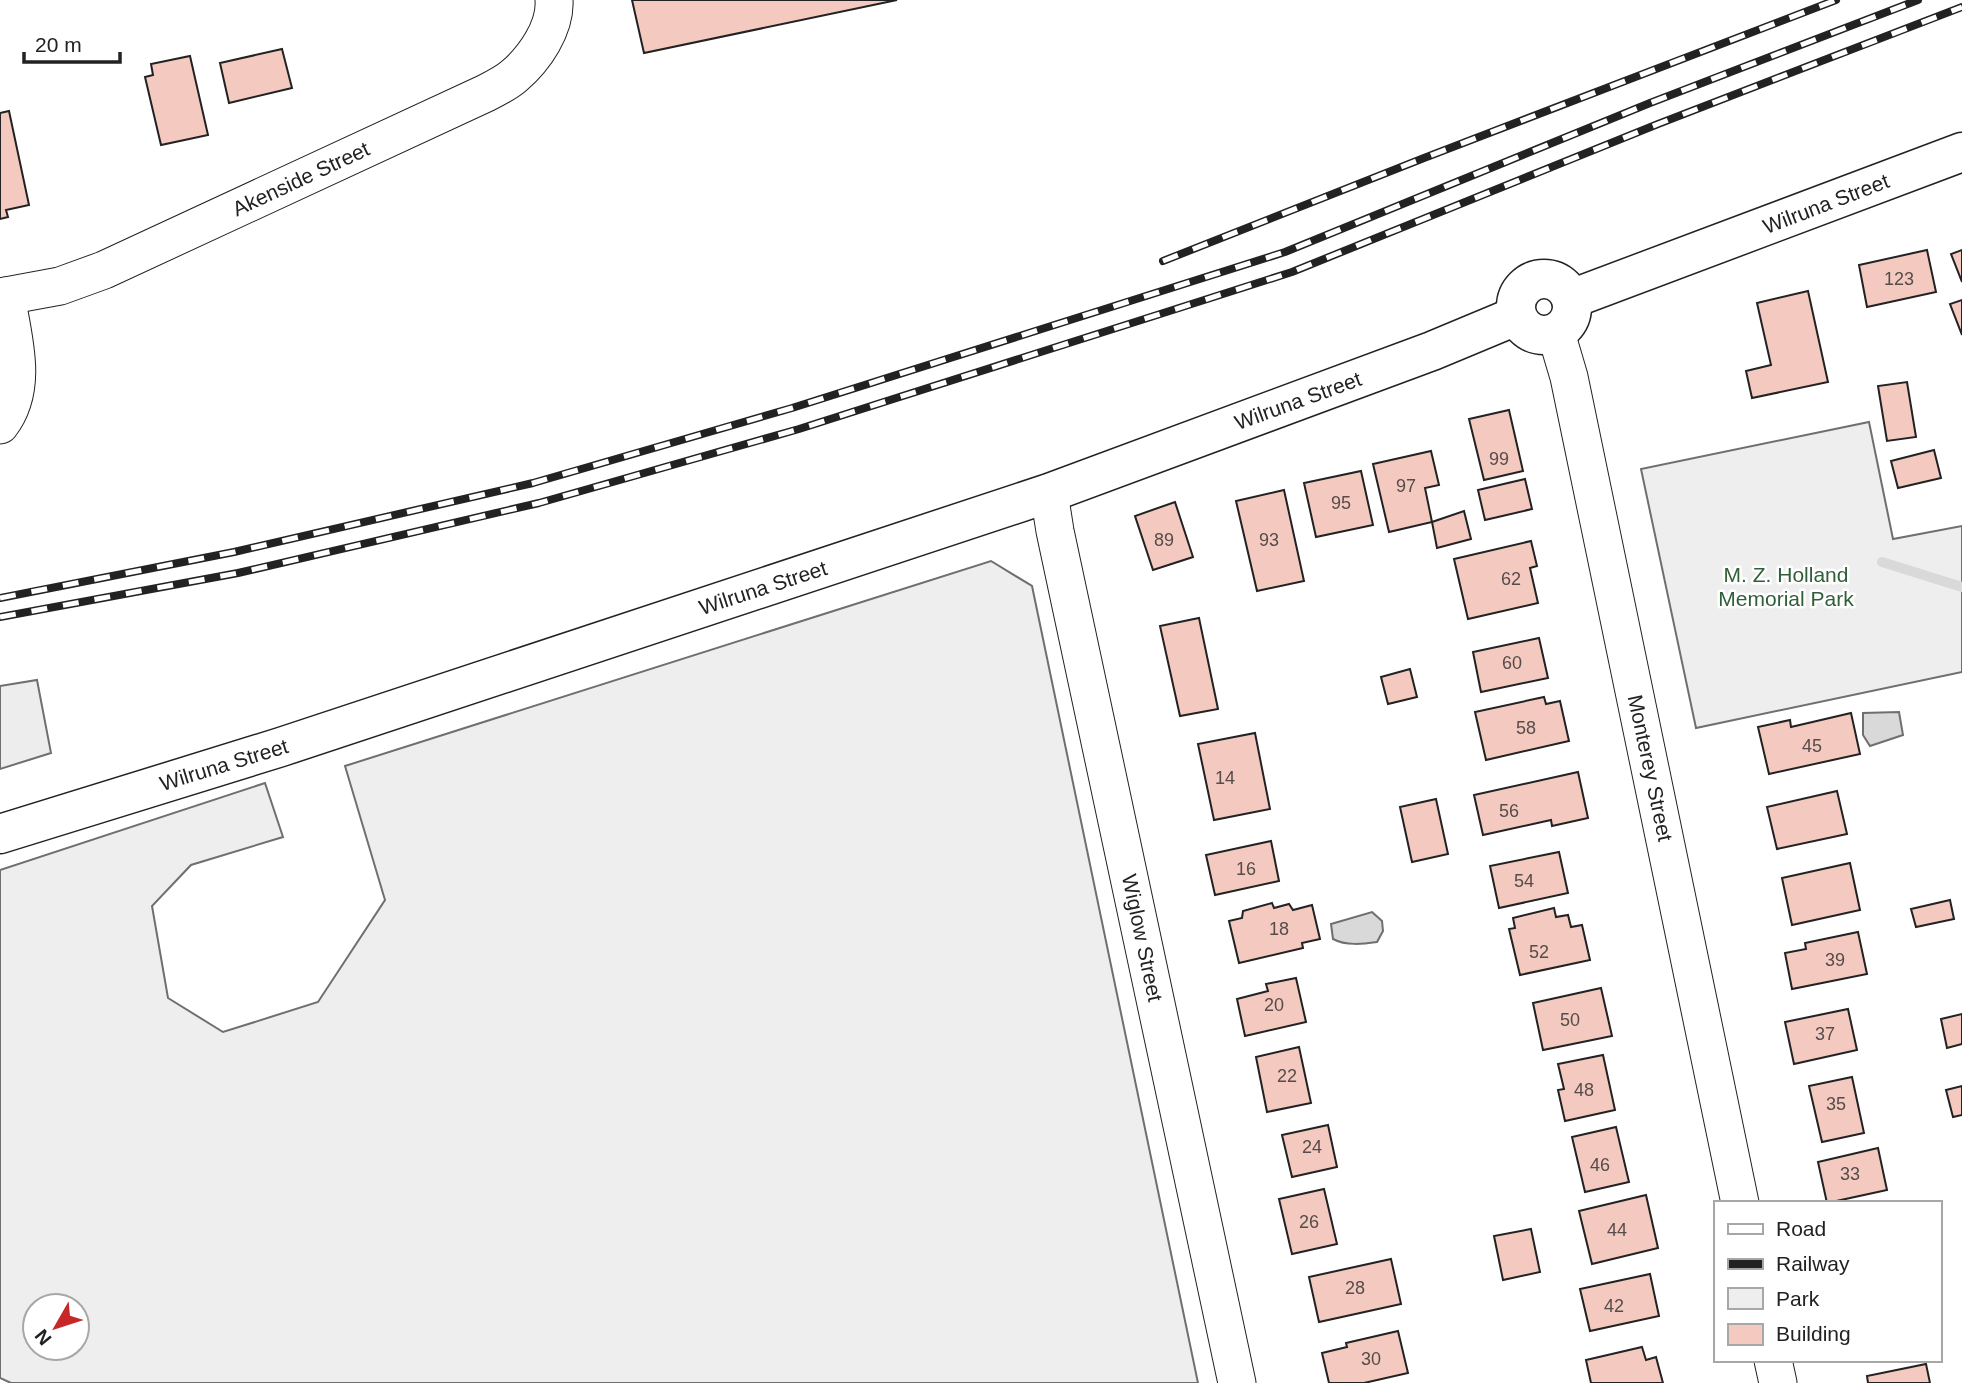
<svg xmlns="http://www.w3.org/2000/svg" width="1962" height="1383" font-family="Helvetica,sans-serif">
<rect width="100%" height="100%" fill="#fff"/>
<g fill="#eee" stroke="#6f6f6f" stroke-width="2" fill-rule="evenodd">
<polygon points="1869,422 1893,539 1962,526 1962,672 1696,728 1641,469"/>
<path d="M 991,561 L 1032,586 L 1198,1383 L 11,1383 L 0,1378 L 0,870 L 265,783 L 283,837 L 191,865 L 152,906 L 168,998 L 223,1032 L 318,1002 L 385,900 L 345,766 ZM 35,1306 L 77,1306 L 77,1348 L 35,1348 Z"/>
</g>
<polygon fill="#ededed" stroke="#6f6f6f" stroke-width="2" points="37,680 51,753 0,769 0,686"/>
<g fill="#d9d9d9" stroke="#6f6f6f" stroke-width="2">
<polygon points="1899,712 1903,735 1870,746 1863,735 1863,713"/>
<path d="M 1372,912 L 1382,921 L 1383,931 L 1377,942 C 1363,944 1346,946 1333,939 L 1331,924 Z"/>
</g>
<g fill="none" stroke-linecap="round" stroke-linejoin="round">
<polyline stroke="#d9d9d9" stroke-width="10" points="1882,562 1962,587"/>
</g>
<g fill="#f3c9c0" stroke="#222" stroke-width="2">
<polygon points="632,0 897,0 644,53"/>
<polygon points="282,49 292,88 229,103 220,63"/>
<polygon points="190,56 208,135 161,145 145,77 153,75 151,64"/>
<polygon points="9,111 29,205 6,210 8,217 0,219 0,113"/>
<polygon points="1927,250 1936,292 1867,307 1859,265"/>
<polygon points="1962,250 1962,282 1951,254"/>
<polygon points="1808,291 1828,382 1752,398 1746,371 1771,365 1757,303"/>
<polygon points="1962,300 1962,335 1950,304"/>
<polygon points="1907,382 1916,437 1887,441 1878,386"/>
<polygon points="1509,410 1523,471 1484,480 1469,419"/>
<polygon points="1934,450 1941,478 1898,488 1891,461"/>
<polygon points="1431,451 1439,485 1425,488 1432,522 1389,532 1373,464"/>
<polygon points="1361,471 1373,525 1316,537 1304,483"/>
<polygon points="1525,479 1532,509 1485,520 1478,490"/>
<polygon points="1284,490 1304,581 1257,591 1236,501"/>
<polygon points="1175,502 1193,557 1153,570 1135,516"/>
<polygon points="1464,511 1471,539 1437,548 1432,522"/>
<polygon points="1531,541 1537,566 1530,568 1538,603 1468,619 1454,559"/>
<polygon points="1199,618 1218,709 1180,716 1160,626"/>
<polygon points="1539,638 1548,678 1481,692 1473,652"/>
<polygon points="1410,669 1417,697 1388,704 1381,677"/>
<polygon points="1544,697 1546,704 1560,701 1569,741 1486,760 1475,712"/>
<polygon points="1851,713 1860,754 1769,774 1758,727 1790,720 1791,727"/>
<polygon points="1255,733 1270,809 1214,820 1198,744"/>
<polygon points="1578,772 1588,818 1552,826 1551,820 1483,835 1474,795"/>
<polygon points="1837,791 1847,834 1777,849 1767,807"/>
<polygon points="1436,799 1448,854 1412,862 1400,807"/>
<polygon points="1271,841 1279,881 1215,895 1206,855"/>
<polygon points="1559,852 1568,893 1499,908 1490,866"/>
<polygon points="1850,863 1860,910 1792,925 1782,878"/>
<polygon points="1950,900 1954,919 1916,927 1911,909"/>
<polygon points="1272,903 1274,908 1289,904 1293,910 1312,905 1320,939 1302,943 1303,948 1239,963 1229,921 1242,918 1243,911"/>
<polygon points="1554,908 1556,917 1568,915 1571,927 1582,925 1590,960 1520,975 1509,929 1515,928 1513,918"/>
<polygon points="1858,932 1867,974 1792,989 1785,953 1806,949 1805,943"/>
<polygon points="1296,978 1306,1022 1245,1036 1237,999 1268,991 1266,984"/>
<polygon points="1601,988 1612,1036 1543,1050 1533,1003"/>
<polygon points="1848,1009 1857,1050 1794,1064 1785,1022"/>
<polygon points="1962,1014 1962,1044 1947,1048 1941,1019"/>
<polygon points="1299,1047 1311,1103 1267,1112 1256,1057"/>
<polygon points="1603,1055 1615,1110 1565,1121 1558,1090 1564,1089 1558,1064"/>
<polygon points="1852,1077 1864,1133 1822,1142 1809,1086"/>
<polygon points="1962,1086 1962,1115 1953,1117 1946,1090"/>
<polygon points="1328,1125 1337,1167 1292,1177 1282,1135"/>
<polygon points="1616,1127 1629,1182 1585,1192 1572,1137"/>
<polygon points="1878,1148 1887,1190 1827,1203 1818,1162"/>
<polygon points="1324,1189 1337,1244 1292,1254 1279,1199"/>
<polygon points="1646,1195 1658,1248 1592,1264 1579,1211"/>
<polygon points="1531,1229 1540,1272 1503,1280 1494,1236"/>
<polygon points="1391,1259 1401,1304 1319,1322 1309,1277"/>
<polygon points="1650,1274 1659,1316 1590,1331 1580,1289"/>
<polygon points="1398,1331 1408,1373 1364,1383 1329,1383 1322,1353 1347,1347 1346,1343"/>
<polygon points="1642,1347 1646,1360 1656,1357 1663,1383 1591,1383 1586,1360"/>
<polygon points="1926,1364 1930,1383 1868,1383 1867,1376"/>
</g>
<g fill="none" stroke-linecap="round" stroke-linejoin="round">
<defs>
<g id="minor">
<path d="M 0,297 L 60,286 L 104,270 L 486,93 C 496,88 506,83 514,76 C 534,59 556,28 554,0"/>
<polyline points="1556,333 1569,377 1740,1203"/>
<path d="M 0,425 C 29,388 13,338 6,296"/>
<polyline points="1049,493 1055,531 1237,1383"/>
<polyline points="1773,1360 1778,1383"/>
</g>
<g id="major">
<circle cx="1544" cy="307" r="28"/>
<polyline points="1571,299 1962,152"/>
<polyline points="0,834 281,747 1049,493 1432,351 1516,316"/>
</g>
</defs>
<use href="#minor" stroke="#222" stroke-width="39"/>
<use href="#major" stroke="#222" stroke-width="41"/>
<use href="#minor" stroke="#fff" stroke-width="37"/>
<use href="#major" stroke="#fff" stroke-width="38"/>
<defs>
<g id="rail">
<polyline points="1163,261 1424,158 1836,0"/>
<polyline points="0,598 234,552 533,483 792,408 1285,252 1650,103 1918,0"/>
<polyline points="0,617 238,573 539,503 799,429 1292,272 1658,124 1962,7"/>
</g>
</defs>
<use href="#rail" stroke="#222" stroke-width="8"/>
<use href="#rail" stroke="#fff" stroke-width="5" stroke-dasharray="16" stroke-linecap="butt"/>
</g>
<g text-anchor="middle" stroke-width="5" stroke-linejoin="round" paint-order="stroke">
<g font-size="18" fill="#564c4a">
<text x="1899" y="285">123</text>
<text x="1499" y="465">99</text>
<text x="1406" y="492">97</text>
<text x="1341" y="509">95</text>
<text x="1164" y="546">89</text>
<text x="1269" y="546">93</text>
<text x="1511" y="585">62</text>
<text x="1512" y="669">60</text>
<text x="1526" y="734">58</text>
<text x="1812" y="752">45</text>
<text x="1225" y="784">14</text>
<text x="1509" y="817">56</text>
<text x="1246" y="875">16</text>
<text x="1524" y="887">54</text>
<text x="1279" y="935">18</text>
<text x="1539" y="958">52</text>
<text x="1835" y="966">39</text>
<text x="1274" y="1011">20</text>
<text x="1570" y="1026">50</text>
<text x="1825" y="1040">37</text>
<text x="1287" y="1082">22</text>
<text x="1584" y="1096">48</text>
<text x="1836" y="1110">35</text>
<text x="1312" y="1153">24</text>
<text x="1600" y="1171">46</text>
<text x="1850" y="1180">33</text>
<text x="1309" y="1228">26</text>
<text x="1617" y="1236">44</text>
<text x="1355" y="1294">28</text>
<text x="1614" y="1312">42</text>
<text x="1371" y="1365">30</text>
</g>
<g font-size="21" fill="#222" stroke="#fff">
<text transform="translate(301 179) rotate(-25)" y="7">Akenside Street</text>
<text transform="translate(1826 204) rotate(-21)" y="7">Wilruna Street</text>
<text transform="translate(1298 401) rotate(-20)" y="7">Wilruna Street</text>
<text transform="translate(763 588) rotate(-18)" y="7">Wilruna Street</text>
<text transform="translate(224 765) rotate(-17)" y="7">Wilruna Street</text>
<text transform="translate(1650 768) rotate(78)" y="7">Monterey Street</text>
<text transform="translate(1142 938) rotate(78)" y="7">Wiglow Street</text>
</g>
<g font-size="21" fill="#2f5e38" stroke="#fff">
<text x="1786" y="582">M. Z. Holland<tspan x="1786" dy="24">Memorial Park</tspan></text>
</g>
</g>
<rect x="1714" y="1201" width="228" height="161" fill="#ffffff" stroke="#a7a7a7" stroke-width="2"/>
<rect x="1728" y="1224" width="35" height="10" fill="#ffffff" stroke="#a7a7a7" stroke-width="2"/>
<text x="1776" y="1236" font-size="21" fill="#222222">Road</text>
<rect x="1728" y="1259" width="35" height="10" fill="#222222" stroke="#a7a7a7" stroke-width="2"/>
<text x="1776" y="1271" font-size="21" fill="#222222">Railway</text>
<rect x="1728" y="1288" width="35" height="21" fill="#eeeeee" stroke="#a7a7a7" stroke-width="2"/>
<text x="1776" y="1306" font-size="21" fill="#222222">Park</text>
<rect x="1728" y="1324" width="35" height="21" fill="#f3c9c0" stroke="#a7a7a7" stroke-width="2"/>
<text x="1776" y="1341" font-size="21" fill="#222222">Building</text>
<g transform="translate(56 1327) rotate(231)"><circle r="33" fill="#ffffff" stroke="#a7a7a7" stroke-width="2"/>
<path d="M0-5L12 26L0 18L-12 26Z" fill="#c62828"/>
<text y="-10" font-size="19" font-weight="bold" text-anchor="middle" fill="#222222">N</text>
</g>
<path d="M24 52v10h96v-10" fill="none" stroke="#222222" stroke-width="3.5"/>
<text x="35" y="52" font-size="21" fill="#222222" stroke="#ffffff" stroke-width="5" paint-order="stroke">20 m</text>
</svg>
